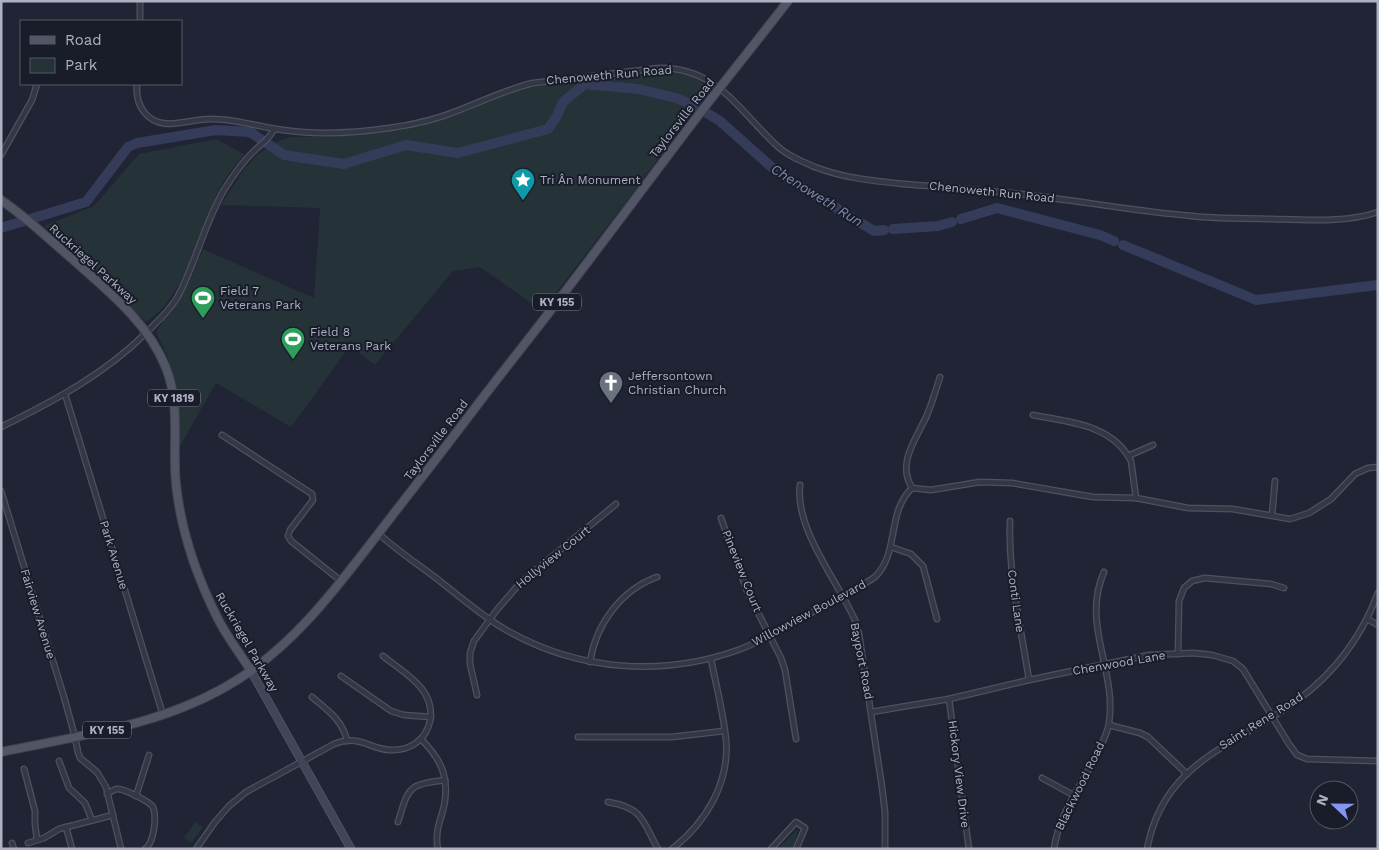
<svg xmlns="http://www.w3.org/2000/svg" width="1379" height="850" font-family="'Work Sans',sans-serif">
<rect width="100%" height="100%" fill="#202434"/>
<g fill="#253238">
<polygon points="669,72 692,76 702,81 706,91 703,98 632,194 542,311 480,267 453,271 375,365 350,346 291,427 216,383 180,446 179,398 166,353 156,332 188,284 203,249 314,298 320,208 221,205 244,169 257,155 274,143 290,137 337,136 402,129 452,117 505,95 536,86"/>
<path d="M 216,139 L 244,154 C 235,166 224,179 218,192 C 198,234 186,296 146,322 L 78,254 L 44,226 L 94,206 L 139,154 Z"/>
<polygon points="195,822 203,827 191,843 184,838"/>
<polygon points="798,829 793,849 777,849"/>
</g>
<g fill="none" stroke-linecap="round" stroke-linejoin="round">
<g stroke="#353c5a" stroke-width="10">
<polyline points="961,219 997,208 1100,235 1114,241"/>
<polyline points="1,228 86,202 128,147 137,143 216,130 250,132 284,155 344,164 406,145 458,153 548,129 557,116 563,102 585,84 638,89 676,98 695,106 720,121 777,172 874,231 884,230"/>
<polyline points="893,229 938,226 952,222"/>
<polyline points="1123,245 1256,300 1378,285"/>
</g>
<defs>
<g id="minor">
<polyline points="140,1 140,21"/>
<path d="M 137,84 C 136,94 138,104 144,112 C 161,134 190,118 212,119 C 236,119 259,127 283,130 C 317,135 355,133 389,128 C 413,125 438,119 462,109 C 485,100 508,89 533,83 L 659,68 C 716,67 738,109 775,144 C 786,155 801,161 815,167 C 843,178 874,181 904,184 C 940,187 975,189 1010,193 C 1071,199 1131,211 1192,216 C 1218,219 1245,218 1272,219 C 1304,220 1347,223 1378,212"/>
<polyline points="1,155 32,100 37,84"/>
<polyline points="65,394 163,715"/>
<path d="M 1033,415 C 1068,422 1112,424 1131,461 L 1136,498"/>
<path d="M 1,427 C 54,401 105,374 147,332 C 158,321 169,311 177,298 C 196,263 204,224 224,190 C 232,177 242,162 254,151 C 262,143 270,139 274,129"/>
<polyline points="222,435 312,494 313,500 290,530 288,536 291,541 341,581"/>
<polyline points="1128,456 1153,445"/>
<path d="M 800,485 C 795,525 831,573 849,608 L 855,620 L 859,634 L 882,787 L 885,812 L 885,849"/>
<path d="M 912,488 C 896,463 917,438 927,415 C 932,403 936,390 940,377"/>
<polyline points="1,491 64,697 75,737 78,752 80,758 97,772 106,787 121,849"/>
<polyline points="1272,515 1275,481"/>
<polyline points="721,518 747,591 781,658 785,670 796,739"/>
<path d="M 1010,521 C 1008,575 1021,627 1029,680"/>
<path d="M 378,533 C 397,551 421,566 441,582 C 463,599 484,618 508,631 C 579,671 662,677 738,650 C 763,641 786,626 809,614 C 831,602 854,591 875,577 C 900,552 886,513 912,488 L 931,490 L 980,482 L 1012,483 L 1093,497 L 1136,498 L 1188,508 L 1233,509 L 1290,519 L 1309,513 L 1331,499 L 1355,474 L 1368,468 L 1378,467"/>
<polyline points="891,547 911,554 923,566 937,619"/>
<polyline points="1367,619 1378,625"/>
<polyline points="1178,654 1179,601 1184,588 1192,581 1205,578 1271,584 1284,588"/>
<path d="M 590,662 C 596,624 621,590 657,577"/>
<polyline points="341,676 391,711 404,715 431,717"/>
<polyline points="477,695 470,664 470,653 474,641 496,611 520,583 616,504"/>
<path d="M 312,697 C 327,710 343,720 347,741"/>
<polyline points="949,699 969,849"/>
<polyline points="871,712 949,699 1029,680 1149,655 1194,653 1212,655 1233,661 1243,669 1289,744 1297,755 1307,759 1378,761"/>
<polyline points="1109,725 1140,733 1148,737 1187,774"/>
<polyline points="578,737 672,737 724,731"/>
<path d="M 421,739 C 444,762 451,782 442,814 C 438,825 435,837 438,849"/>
<polyline points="59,761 69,788 85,803 92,820"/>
<polyline points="24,769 35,811 35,824 37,840"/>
<polyline points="1042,778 1075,796"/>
<path d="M 107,794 C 110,792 114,789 118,789 C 125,789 150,802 153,807 C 157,817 154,843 145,849"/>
<polyline points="136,796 149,755"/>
<path d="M 608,802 C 643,808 642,820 658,849"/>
<path d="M 398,822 C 409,787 407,785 445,780"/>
<polyline points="66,827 72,849"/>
<polyline points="12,843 14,849"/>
<polyline points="28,843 44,838 59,829 113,815"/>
<path d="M 196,849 L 215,822 L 229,806 L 246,792 L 334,744 C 360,734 369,749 390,750 C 410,751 426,740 430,721 C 436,689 404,673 383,656"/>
<path d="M 672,849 C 706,823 730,782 726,739 C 723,712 716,685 711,659"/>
<polyline points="771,849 796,822 805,828 796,849"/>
<path d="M 1054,849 C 1058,818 1078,789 1093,762 C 1099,750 1107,736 1109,723 C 1117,671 1081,624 1104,572"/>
<path d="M 1147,849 C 1164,759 1237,746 1299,699 C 1335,672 1362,636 1378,593"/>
</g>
<polyline id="secondary" points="251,671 351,849"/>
<g id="primary">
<path d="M 1,200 C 26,217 48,238 71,258 C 107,290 148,322 166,368 C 181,406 172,445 176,484 C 181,531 196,575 217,617 C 226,636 240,653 251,671"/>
<path d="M 1,752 C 82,735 166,725 237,680 C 296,643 336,588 378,534 C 411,491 445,448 478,404 C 503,371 529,339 554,306 C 602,244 649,180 697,117 C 727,78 758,40 788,1"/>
</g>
</defs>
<use href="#minor" stroke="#4e5160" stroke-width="7"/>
<use href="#secondary" stroke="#4e5160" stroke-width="9"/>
<use href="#primary" stroke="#3d404e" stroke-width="10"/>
<use href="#minor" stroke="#343744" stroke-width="4.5"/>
<use href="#secondary" stroke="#424557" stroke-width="7"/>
<use href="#primary" stroke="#515565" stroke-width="8"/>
</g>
<defs>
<symbol id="sight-pin" viewBox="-11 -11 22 30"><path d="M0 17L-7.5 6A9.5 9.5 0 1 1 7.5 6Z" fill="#0f9aa8" stroke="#191c29"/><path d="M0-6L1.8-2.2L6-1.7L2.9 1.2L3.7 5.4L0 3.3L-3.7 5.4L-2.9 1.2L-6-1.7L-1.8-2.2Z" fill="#fff"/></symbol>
<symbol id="stadium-pin" viewBox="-11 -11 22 30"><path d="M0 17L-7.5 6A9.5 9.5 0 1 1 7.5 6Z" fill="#2e9e5b" stroke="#191c29"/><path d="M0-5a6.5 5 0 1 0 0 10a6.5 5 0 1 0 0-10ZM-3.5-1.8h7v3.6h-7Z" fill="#fff"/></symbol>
<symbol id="church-pin" viewBox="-11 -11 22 30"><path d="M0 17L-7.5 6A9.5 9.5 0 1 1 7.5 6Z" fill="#6b7280" stroke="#191c29"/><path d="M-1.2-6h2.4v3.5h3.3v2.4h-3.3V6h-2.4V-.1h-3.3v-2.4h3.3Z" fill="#fff"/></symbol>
</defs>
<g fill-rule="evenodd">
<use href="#sight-pin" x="509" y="166" width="28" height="38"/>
<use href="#stadium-pin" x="189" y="284" width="28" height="38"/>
<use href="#stadium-pin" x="279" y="325" width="28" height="38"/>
<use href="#church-pin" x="597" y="369" width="28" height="38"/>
</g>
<g text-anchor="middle" stroke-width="4" stroke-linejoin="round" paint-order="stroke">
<g fill="#191c29" stroke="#818494" stroke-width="1">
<rect x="533" y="293.5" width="48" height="17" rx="4"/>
<rect x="148" y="389.5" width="52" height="17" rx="4"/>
<rect x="83" y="721.5" width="48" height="17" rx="4"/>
</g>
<g font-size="11" font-weight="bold" fill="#adb1c2">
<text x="557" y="306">KY 155</text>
<text x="174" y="402">KY 1819</text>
<text x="107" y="734">KY 155</text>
</g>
<g font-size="12" fill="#adb1c2" stroke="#191c29">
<text transform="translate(609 75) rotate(-5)" y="4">Chenoweth Run Road</text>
<text transform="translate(682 118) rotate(-52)" y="4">Taylorsville Road</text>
<text transform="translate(992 192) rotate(6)" y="4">Chenoweth Run Road</text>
<text transform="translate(93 264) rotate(42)" y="4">Ruckriegel Parkway</text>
<text transform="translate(436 440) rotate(-53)" y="4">Taylorsville Road</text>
<text transform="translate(114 555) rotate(73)" y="4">Park Avenue</text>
<text transform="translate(553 557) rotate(-39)" y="4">Hollyview Court</text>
<text transform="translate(742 571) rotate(68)" y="4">Pineview Court</text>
<text transform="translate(1016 601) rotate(82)" y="4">Conti Lane</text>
<text transform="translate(809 613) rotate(-28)" y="4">Willowview Boulevard</text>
<text transform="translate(38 614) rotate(73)" y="4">Fairview Avenue</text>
<text transform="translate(247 642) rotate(60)" y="4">Ruckriegel Parkway</text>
<text transform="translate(862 661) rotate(79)" y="4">Bayport Road</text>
<text transform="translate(1119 663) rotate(-10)" y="4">Chenwood Lane</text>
<text transform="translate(1261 721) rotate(-32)" y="4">Saint Rene Road</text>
<text transform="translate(959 774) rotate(83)" y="4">Hickory View Drive</text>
<text transform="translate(1080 786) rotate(-64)" y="4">Blackwood Road</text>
</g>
<g font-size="12" fill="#adb1c2" stroke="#191c29" text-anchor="start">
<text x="540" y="184">Tri Ân Monument</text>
<text x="220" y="295">Field 7<tspan x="220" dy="14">Veterans Park</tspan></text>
<text x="310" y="336">Field 8<tspan x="310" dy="14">Veterans Park</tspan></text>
<text x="628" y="380">Jeffersontown<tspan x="628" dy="14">Christian Church</tspan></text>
</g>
<g font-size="14" font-style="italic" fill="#8088ad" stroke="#191c29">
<text transform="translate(817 195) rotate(32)" y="5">Chenoweth Run</text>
</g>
</g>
<rect width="1379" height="850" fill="none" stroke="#adb1c2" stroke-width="5"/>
<rect x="20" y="20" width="162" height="65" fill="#191c29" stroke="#545866"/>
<rect x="30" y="36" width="25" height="8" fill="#515565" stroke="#545866"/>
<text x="65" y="45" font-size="15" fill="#adb1c2">Road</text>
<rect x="30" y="58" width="25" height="15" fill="#253238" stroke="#545866"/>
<text x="65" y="70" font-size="15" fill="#adb1c2">Park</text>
<g transform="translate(1334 805) rotate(292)"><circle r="24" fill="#191c29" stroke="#545866"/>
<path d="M0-4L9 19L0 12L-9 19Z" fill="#8596ef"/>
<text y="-8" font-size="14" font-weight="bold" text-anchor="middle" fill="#adb1c2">N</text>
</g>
</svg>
